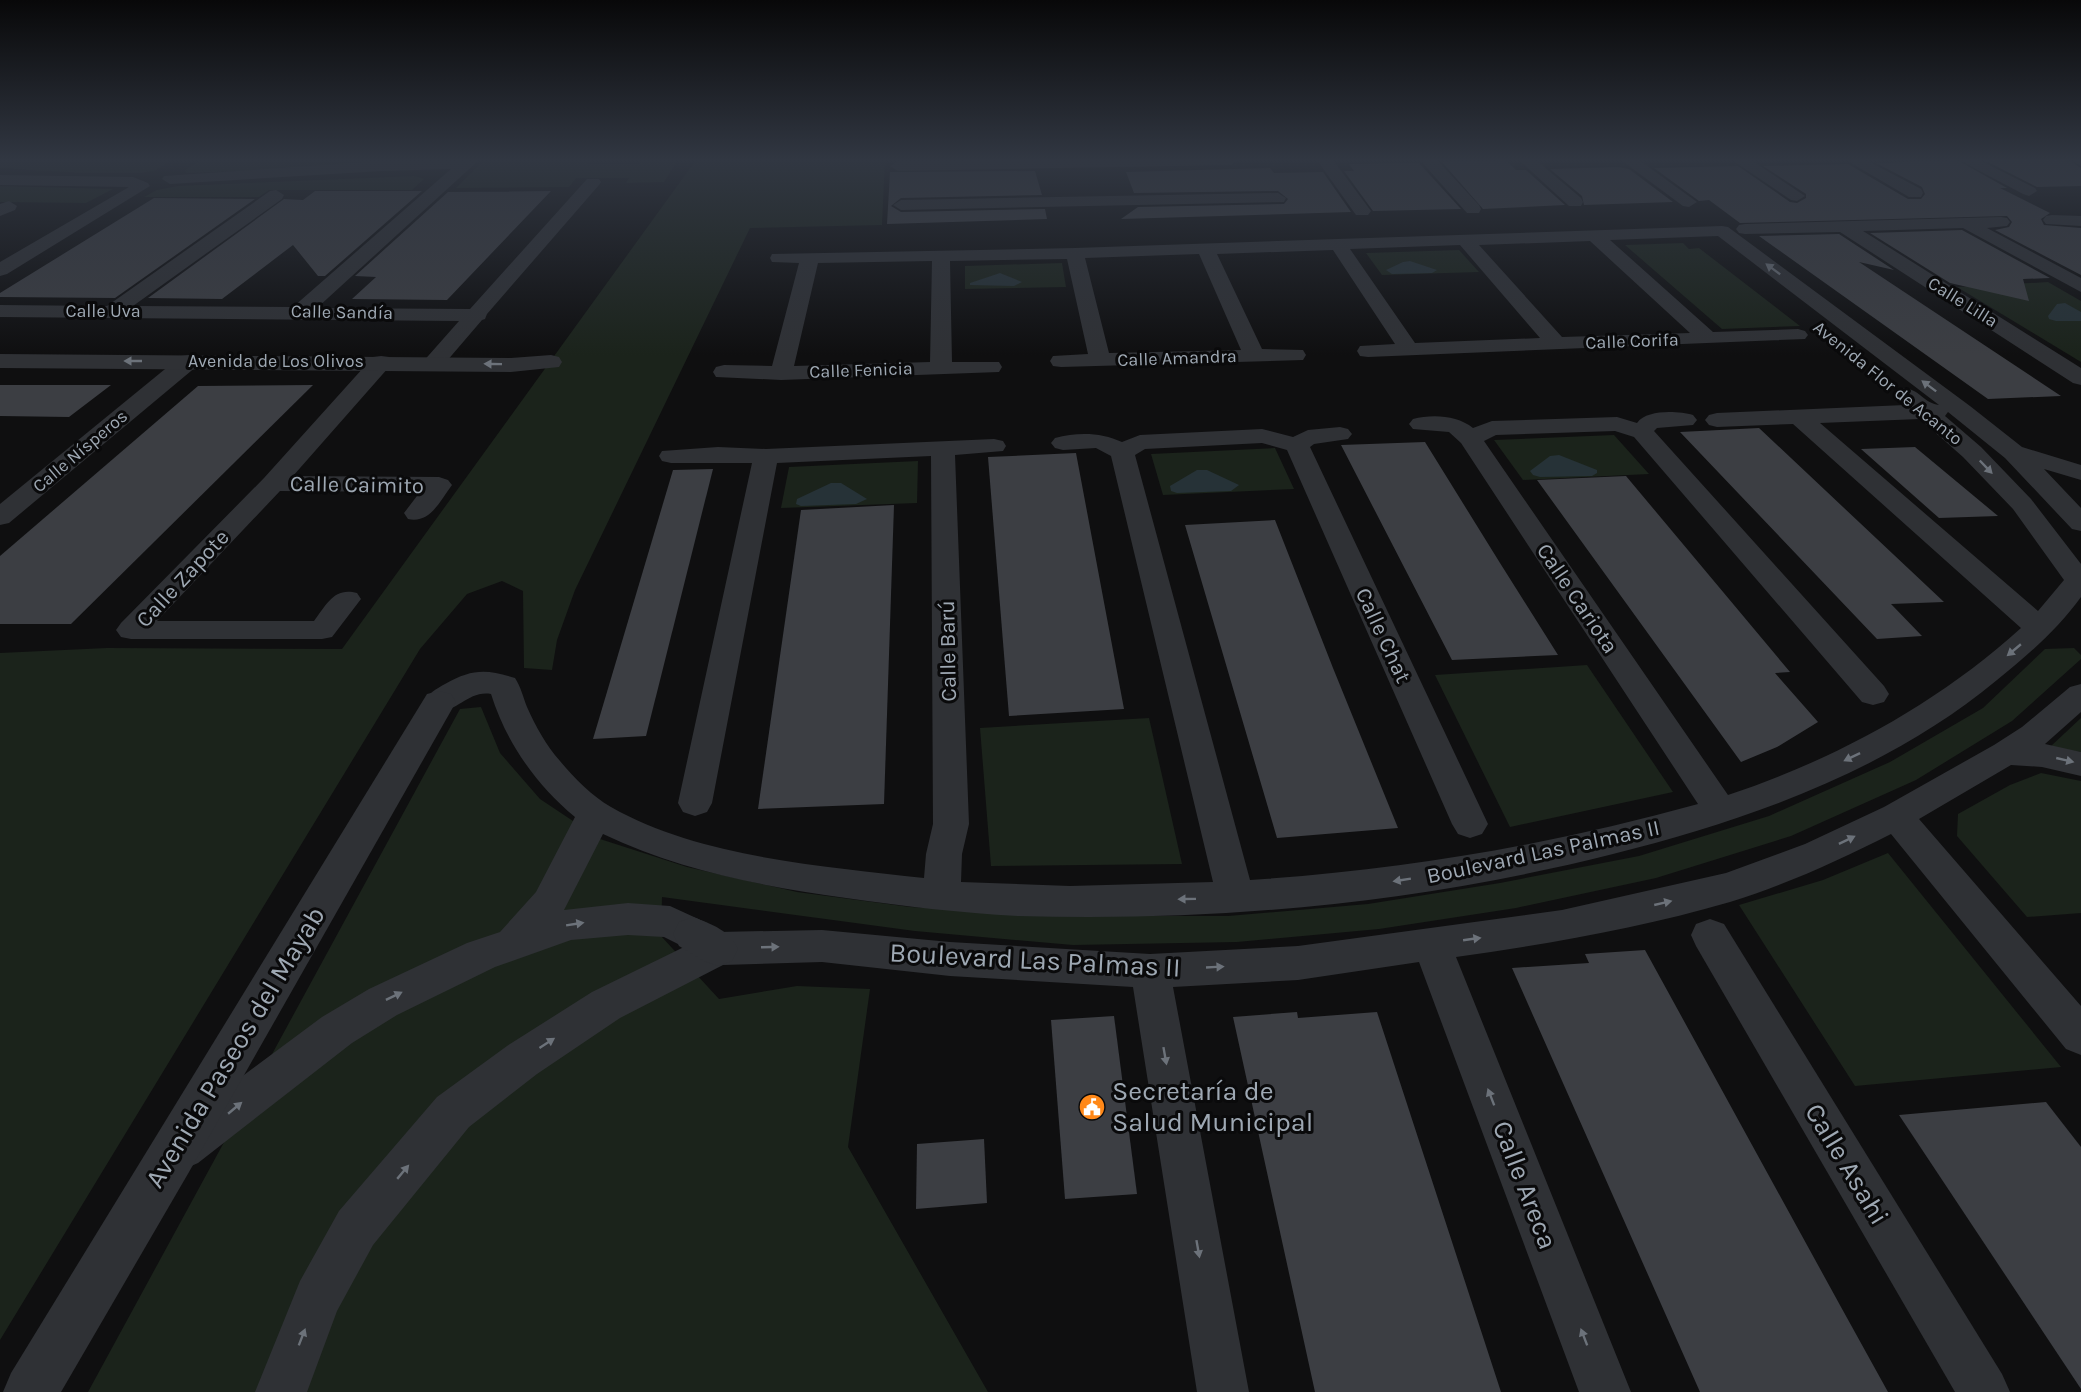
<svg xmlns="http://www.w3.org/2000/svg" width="2081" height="1392" font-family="Karla,sans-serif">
<rect width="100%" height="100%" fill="#0f0f10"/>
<g fill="#1b231b">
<polygon points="0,160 172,160 154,171 140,173 82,173 0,168"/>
<polygon points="201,160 444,160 429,164 186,173 185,170"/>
<polygon points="484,160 591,160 588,164 639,164 641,160 678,160 664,182 626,183 629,178 576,178 569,187 456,188"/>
<polygon points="696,160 885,160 882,225 750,228 575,590 557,640 552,670 524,668 523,591 502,581 467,594 420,649 0,1340 0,653 107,648 342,649"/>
<polygon points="414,176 424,179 412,190 269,190 259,197 144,197 157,190 178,186"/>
<polygon points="0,186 113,189 86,203 0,202"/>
<polygon points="1683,243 1689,249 1699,248 1800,326 1722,329 1625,245"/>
<polygon points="1459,250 1479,272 1382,275 1366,253"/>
<polygon points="1062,263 1066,287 965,289 965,266"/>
<polygon points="2048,282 2081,301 2081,362 1957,287"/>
<polygon points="1614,435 1649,474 1523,480 1494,440"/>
<polygon points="1275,448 1294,489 1163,495 1151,454"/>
<polygon points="918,461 917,503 781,508 789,467"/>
<polygon points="2074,648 2081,655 2081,659 2012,721 1916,780 1791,836 1656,878 1516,908 1379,929 1237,942 1073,945 915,931 662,897 661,936 719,999 797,986 870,989 848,1147 988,1392 88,1392 460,709 481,707 500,753 540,799 600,839 687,867 797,892 910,907 1069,916 1228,916 1368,904 1500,883 1639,856 1769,816 1890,762 1983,708 2045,649"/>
<polygon points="1587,665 1673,792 1510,827 1435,675"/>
<polygon points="1149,718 1182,864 991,866 980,728"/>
<polygon points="2081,718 2081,752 2050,747"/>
<polygon points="2041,773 2081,781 2081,913 2027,917 1957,836 1958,814 2010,785"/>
<polygon points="1888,853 2061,1067 1855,1086 1739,905 1823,880"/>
</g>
<g fill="#263237">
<polygon points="1410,261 1437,270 1432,273 1392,274 1386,270 1403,262"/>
<polygon points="1000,273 1022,282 1014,286 970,285 970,283"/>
<polygon points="2065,303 2081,312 2081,321 2056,321 2049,319 2048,316 2057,304"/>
<polygon points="1559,455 1597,470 1597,473 1592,476 1540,477 1533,475 1530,471 1550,456"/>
<polygon points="1197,470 1207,470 1239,485 1231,491 1177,493 1171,491 1170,486"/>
<polygon points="831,483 841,483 867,499 856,504 801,506 796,504 797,499"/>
</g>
<g fill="#3c3e43">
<polygon points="1506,160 1516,170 1526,170 1565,205 1483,209 1442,162"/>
<polygon points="1957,160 2007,188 2000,188 2050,213 2041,219 2044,225 2081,228 2081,275 1995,230 2009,227 2012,222 2007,216 1740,223 1709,200 1699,201 1654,168 1738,166 1790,202 1797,203 1806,198 1806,194 1763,166 1848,164 1908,199 1921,199 1925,194 1922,187 1876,163"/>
<polygon points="1984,160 2069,160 2081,168 2081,186 2037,187"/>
<polygon points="1419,163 1461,209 1373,211 1344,171 1354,171 1349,164"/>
<polygon points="1618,167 1629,169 1673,202 1584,205 1582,196 1550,169"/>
<polygon points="1270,168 1274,173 1323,172 1351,212 1121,219 1138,207 1284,204 1288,199 1278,191 1134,193 1126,172"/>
<polygon points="1035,171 1042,195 901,198 891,206 901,212 1045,209 1047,219 887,224 890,172"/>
<polygon points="315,191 422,191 325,276 318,276 293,245 222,299 148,298 284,199 303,200"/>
<polygon points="551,191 447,300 352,299 376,277 355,276 448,192"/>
<polygon points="154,198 255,199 115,298 0,297 0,293"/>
<polygon points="1962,230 2050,278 2023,279 2029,301 1950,283 1870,233"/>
<polygon points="1839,234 1894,270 1859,262 2061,396 1988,399 1759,236"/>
<polygon points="0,385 111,385 69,417 0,416"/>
<polygon points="313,385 71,624 0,624 0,556 198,386"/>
<polygon points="1759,428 1944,602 1891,604 1922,636 1877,639 1680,432"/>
<polygon points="1425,442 1500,563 1558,655 1452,660 1341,445"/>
<polygon points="1915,447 1998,516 1939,518 1861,449"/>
<polygon points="1076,453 1124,709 1009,716 988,457"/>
<polygon points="713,469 646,736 593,739 673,470"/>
<polygon points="1626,476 1790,672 1775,673 1818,722 1777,747 1741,762 1537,480"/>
<polygon points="894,505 884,804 758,809 801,510"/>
<polygon points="1275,520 1333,668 1398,828 1277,838 1185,525"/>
<polygon points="1645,950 1841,1307 1888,1392 1700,1392 1512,968 1589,963 1585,954"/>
<polygon points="1297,1012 1298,1018 1377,1012 1501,1392 1315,1392 1233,1017"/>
<polygon points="1114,1016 1137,1194 1065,1199 1051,1020"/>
<polygon points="2046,1102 2081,1147 2081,1389 1899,1115"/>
<polygon points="984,1139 987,1203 916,1209 917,1144"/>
</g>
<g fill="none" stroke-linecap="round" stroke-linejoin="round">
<g fill="#2f3135" fill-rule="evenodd">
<polygon points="479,160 317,308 470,309 587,179 599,179 601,182 599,185 487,314 485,319 482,320 440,369 432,370 424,369 421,364 459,321 0,317 0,305 107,306 270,191 276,190 284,195 282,199 133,306 293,307 451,169 382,171 170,184 162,179 164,176 382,161"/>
<polygon points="966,160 1239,160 1231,165 898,171 890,166 898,161"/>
<polygon points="1317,160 1333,160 1371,211 1368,215 1356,215"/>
<polygon points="1420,160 1437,160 1479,205 1481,209 1479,213 1467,213"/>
<polygon points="1519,160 1536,160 1581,198 1583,202 1581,206 1569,206"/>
<polygon points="1621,160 1639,160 1697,202 1689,207 1683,206"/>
<polygon points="1732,160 1751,160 1805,196 1797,201 1791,200"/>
<polygon points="1846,160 1866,160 1921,189 1923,193 1921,197 1909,197"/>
<polygon points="1959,160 1979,160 2035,188 2037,191 2029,196 2023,194"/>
<polygon points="2071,160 2081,160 2081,166"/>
<polygon points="0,175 133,177 148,183 150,186 7,274 0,276 0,262 129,187 0,185"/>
<polygon points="1278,193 1286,198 1284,202 901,210 893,205 901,200"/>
<polygon points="9,201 17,206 15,210 0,216 0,204"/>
<polygon points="2052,215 2081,216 2081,226 2046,224 2043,220 2046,216"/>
<polygon points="2001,217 2007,218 2010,222 2007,226 1987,228 2081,278 2081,292 1963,228 1863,231 2081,368 2081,385 2073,383 1840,232 1745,234 1739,233 1736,229 1739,225 1745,224"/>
<path d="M 1722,226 L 1728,227 L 1970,406 L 2022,447 L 2081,465 L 2081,480 L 2044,469 L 2081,508 L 2081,531 L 2072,529 L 2005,458 L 1948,412 L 1945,416 L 1981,447 L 2031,499 L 2081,564 L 2081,597 C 2058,629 2028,655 1997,680 C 1886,772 1750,819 1613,854 C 1419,903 1217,922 1018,916 C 960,913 903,906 846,898 C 762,886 680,871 603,834 L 564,910 L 628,903 L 670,906 L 707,923 L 712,935 L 718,932 L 822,930 L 950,942 L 1150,954 L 1298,946 L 1562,910 L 1726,873 L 1805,844 L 1884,807 L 1994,745 L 2022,727 L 2070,687 L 2081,684 L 2081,712 L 2045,744 L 2081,752 L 2081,776 L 2042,767 L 2011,765 L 1919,819 L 2081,1006 L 2081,1055 L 2066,1049 L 1891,834 C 1839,860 1786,885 1730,902 C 1641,928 1548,944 1456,957 L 1631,1392 L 1579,1392 L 1419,962 L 1298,980 L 1173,987 L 1249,1392 L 1197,1392 L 1133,987 L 950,976 L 822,962 L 723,965 L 620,1018 L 537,1074 L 469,1127 L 373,1245 L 337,1311 L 307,1392 L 255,1392 L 300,1281 L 339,1211 L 437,1097 L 507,1046 L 592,992 L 684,947 L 664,937 L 628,935 L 571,940 L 495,967 L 397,1015 L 352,1043 L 198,1163 L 182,1170 L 166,1163 L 160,1148 L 166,1133 L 322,1017 L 369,989 L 467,943 L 500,932 L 536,892 L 575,817 C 536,785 506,742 491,694 C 465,690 456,718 428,710 L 423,702 C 429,693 436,689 445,684 C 472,669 486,669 515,678 C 521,687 523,697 527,707 C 536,727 546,745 560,761 C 574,778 592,796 611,807 C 700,858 824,866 924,878 L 926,854 L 933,824 L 931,456 L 777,463 L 712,803 L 707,812 L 695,816 L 683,812 L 678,803 L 752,463 L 671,463 L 662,461 L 659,456 L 662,451 L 718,447 L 766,449 L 994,439 L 1003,441 L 1006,446 L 1003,451 L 955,455 L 969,824 L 962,854 L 961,882 L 1070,886 L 1213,882 L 1111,456 L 1096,448 L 1063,450 L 1055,448 L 1051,443 L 1055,438 C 1077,432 1101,432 1122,442 L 1140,435 L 1262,429 L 1293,437 L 1308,430 L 1340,427 L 1348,429 L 1352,434 L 1348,439 L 1314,444 L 1310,447 L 1488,824 L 1482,834 L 1470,838 L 1458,834 L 1452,824 L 1287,450 L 1262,443 L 1145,449 L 1135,455 L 1250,880 C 1402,870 1551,845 1698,804 L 1461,443 L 1449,432 L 1413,429 L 1409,424 L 1413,419 C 1432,414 1457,415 1473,428 L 1492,421 L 1617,417 L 1637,423 C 1647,409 1678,411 1693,415 L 1697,420 L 1693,425 L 1657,428 L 1654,431 L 1884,686 L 1889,694 L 1884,702 L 1873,705 L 1862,702 L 1634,437 L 1615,431 L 1496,435 L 1484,441 L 1728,795 C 1836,759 1937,704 2021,628 L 1793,424 L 1717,427 L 1709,425 L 1705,420 L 1709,415 L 1717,413 L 1905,405 L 1895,394 L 1898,389 C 1917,384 1922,403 1939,405 L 1718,236 L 1610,240 L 1713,332 L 1798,329 L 1805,331 L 1808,335 L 1805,339 L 1368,357 L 1360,356 L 1357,351 L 1360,346 L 1395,344 L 1333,250 L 1217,254 L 1262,349 L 1303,350 L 1306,355 L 1303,360 L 1061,367 L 1053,366 L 1050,361 L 1053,356 L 1088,354 L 1067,259 L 950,261 L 952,362 L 999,362 L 1002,367 L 999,372 L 781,380 L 716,377 L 713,372 L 716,367 L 724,365 L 772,366 L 799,263 L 772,262 L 770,258 L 772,254 L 1075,248 ZM 1590,241 L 1690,333 L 1562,337 L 1479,245 ZM 1460,245 L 1540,338 L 1415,343 L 1350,249 ZM 1199,254 L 1241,350 L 1109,353 L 1085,258 ZM 932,261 L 930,362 L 794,366 L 818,263 ZM 1920,419 L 1963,457 L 2013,509 L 2064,580 L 2038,611 L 1820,423 Z"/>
<polygon points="189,355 197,356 200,361 197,366 9,523 0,525 0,504 181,356"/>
<path d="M 381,356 L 389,357 L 392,362 L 389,367 L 293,476 L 439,477 L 448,480 L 452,485 C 440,501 430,524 408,519 L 404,513 L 420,492 L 280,491 L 157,621 L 314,621 C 327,604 334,587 357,593 L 361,599 L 332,637 L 322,639 L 131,639 L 121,637 L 116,630 L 121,623 L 264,478 L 373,357 Z"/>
<polygon points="1710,919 1724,924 2002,1374 2010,1392 1955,1392 1696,946 1691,935 1696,924"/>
</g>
<g fill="#2f3135" fill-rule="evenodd">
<polygon points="0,354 511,358 551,355 559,357 562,362 559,367 511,372 0,368"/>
<polygon points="439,691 451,694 456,702 189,1172 61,1392 3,1392 11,1373 427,694"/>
<path d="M 693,917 C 712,924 730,931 738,949 L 732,961 L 718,966 L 704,961 L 679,946 L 673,934 L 679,922 Z"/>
</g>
</g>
<defs><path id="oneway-solid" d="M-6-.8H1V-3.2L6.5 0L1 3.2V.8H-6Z" transform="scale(1.5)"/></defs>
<g fill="#6c727a">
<use href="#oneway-solid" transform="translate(1773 269) rotate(-143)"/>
<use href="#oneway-solid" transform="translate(133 361) rotate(180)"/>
<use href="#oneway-solid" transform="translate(493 364) rotate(-179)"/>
<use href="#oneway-solid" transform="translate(1929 386) rotate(-143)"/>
<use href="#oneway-solid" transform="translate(1986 467) rotate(46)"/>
<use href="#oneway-solid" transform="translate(2014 650) rotate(140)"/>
<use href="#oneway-solid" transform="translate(1852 757) rotate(154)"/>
<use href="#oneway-solid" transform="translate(2065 760) rotate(13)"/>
<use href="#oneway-solid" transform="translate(1847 840) rotate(-26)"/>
<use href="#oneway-solid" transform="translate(1402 880) rotate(171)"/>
<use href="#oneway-solid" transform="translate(1187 899) rotate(179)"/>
<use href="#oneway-solid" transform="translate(1663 903) rotate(-13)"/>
<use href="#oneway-solid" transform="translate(575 924) rotate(-9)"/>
<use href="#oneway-solid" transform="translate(1472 939) rotate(-8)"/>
<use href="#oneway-solid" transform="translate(770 947) rotate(-2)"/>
<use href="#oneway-solid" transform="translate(1215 967) rotate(-3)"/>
<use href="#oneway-solid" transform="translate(394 996) rotate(-26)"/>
<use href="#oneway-solid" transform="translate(547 1043) rotate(-33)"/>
<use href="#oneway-solid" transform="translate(1165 1056) rotate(80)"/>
<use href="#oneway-solid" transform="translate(1491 1097) rotate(-111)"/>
<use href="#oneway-solid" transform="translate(235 1108) rotate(-40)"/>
<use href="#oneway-solid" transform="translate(403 1172) rotate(-50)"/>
<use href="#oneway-solid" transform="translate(1198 1249) rotate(80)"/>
<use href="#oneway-solid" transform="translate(302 1337) rotate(-69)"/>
<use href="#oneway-solid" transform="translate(1584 1337) rotate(-111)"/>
</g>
<linearGradient id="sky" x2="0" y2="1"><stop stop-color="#080809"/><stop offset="0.45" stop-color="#313742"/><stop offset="1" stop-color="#313742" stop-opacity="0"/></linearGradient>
<rect width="2081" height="355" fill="url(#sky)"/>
<defs>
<symbol id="civic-disc" viewBox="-11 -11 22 22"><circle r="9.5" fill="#ff8818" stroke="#0a0a0b"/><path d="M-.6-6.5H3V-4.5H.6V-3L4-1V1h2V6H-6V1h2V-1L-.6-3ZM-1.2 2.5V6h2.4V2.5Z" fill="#fff"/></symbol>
</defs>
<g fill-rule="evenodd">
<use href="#civic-disc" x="1077" y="1092" width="30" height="30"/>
</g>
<g text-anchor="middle" stroke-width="6" stroke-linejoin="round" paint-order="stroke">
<g font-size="18" fill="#9ea8b3" stroke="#0a0a0b">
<text transform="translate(1963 302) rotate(32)" y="6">Calle Lilla</text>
<text x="103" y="317">Calle Uva</text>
<text transform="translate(342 312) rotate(1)" y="6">Calle Sandía</text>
<text transform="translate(1632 341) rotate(-2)" y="6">Calle Corifa</text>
<text transform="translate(1177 358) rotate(-2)" y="6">Calle Amandra</text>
<text x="276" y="367">Avenida de Los Olivos</text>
<text transform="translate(861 370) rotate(-2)" y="6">Calle Fenicia</text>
<text transform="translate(1888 383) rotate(39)" y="6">Avenida Flor de Acanto</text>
<text transform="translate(80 451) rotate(-40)" y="6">Calle Nísperos</text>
</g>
<g font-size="22" fill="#9ea8b3" stroke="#0a0a0b">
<text transform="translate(357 484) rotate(1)" y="8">Calle Caimito</text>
<text transform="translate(182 578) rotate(-47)" y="8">Calle Zapote</text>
<text transform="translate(1578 598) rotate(56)" y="8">Calle Cariota</text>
<text transform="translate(1384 635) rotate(65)" y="8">Calle Chat</text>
<text transform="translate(947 651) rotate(-91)" y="8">Calle Barú</text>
<text transform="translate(1543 851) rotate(-12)" y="8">Boulevard Las Palmas II</text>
</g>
<g font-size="27" fill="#9ea8b3" stroke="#0a0a0b">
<text transform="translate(1035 960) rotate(3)" y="9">Boulevard Las Palmas II</text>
<text transform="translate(235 1047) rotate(-59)" y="9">Avenida Paseos del Mayab</text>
<text transform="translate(1847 1164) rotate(59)" y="9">Calle Asahi</text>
<text transform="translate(1525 1185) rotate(69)" y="9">Calle Areca</text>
</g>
<g font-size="27" fill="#9ea8b3" stroke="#0a0a0b" text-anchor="start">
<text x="1112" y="1100">Secretaría de<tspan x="1112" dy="31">Salud Municipal</tspan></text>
</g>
</g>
</svg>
